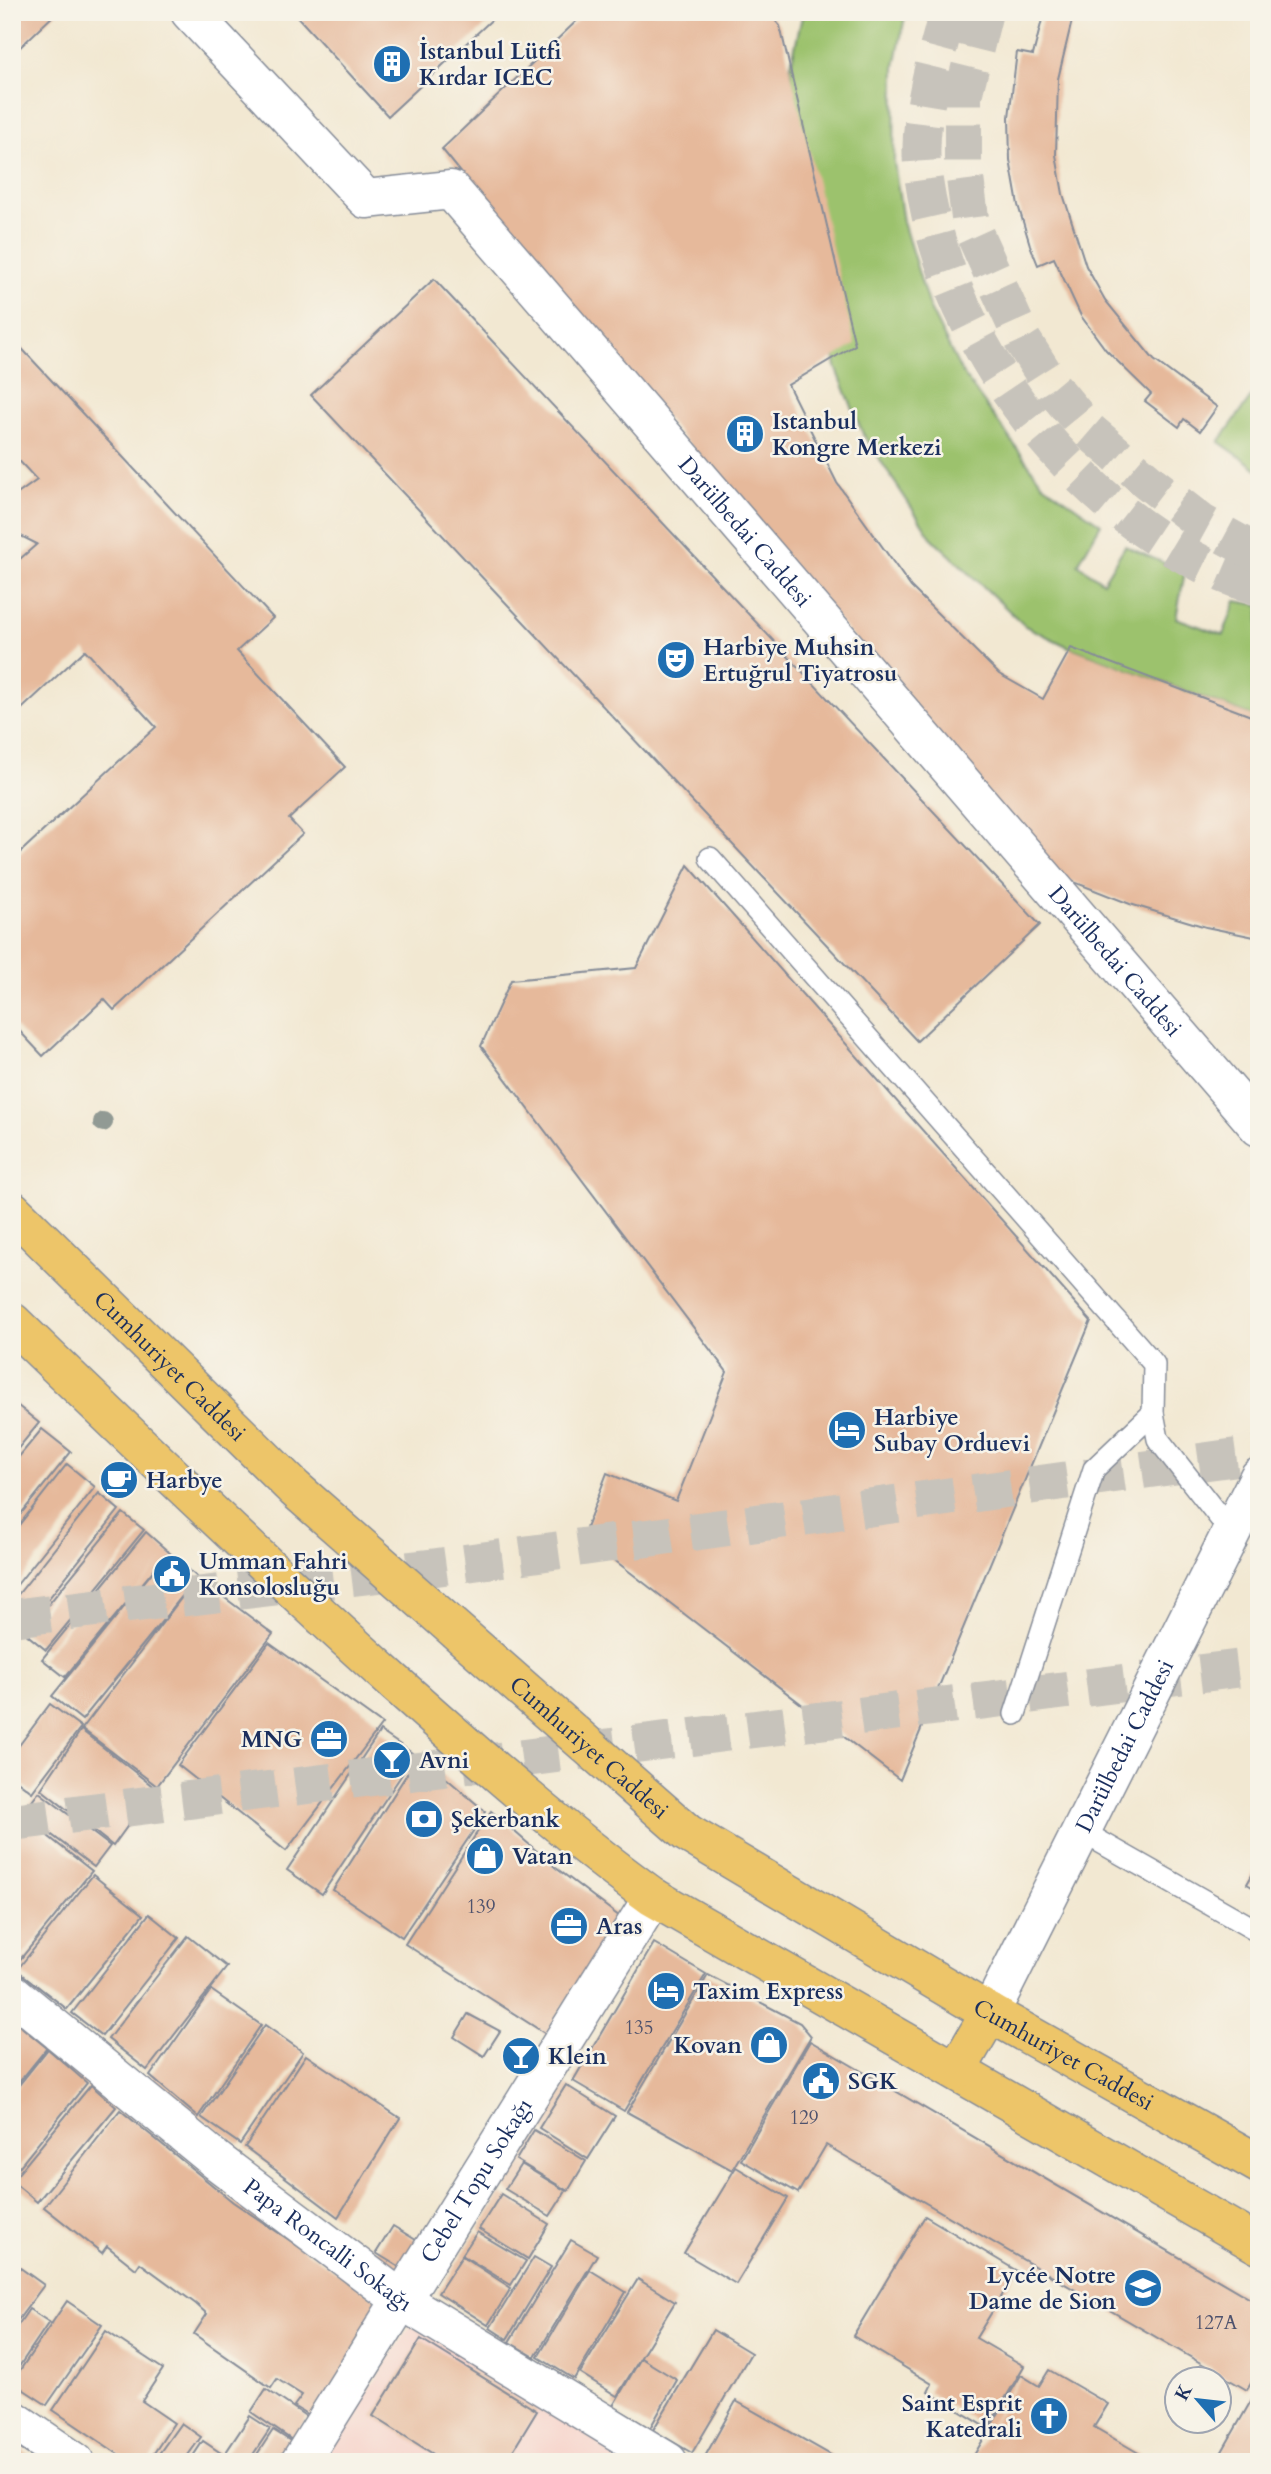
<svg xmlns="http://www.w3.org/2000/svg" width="1271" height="2474" font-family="Cardo,serif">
<rect width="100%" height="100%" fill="#f7f3e8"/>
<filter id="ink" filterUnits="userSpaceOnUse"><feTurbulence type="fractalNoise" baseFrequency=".0143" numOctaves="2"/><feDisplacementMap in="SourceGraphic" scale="14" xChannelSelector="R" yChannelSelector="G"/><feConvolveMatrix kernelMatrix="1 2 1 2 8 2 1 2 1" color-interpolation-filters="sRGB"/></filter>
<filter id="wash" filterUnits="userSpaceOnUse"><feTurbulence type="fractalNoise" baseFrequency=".00686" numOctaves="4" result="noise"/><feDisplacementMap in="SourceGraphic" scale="28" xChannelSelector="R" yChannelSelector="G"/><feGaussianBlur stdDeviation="1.57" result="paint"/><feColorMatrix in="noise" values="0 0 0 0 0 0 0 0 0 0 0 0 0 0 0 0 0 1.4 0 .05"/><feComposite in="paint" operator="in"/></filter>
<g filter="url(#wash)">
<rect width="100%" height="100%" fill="#f2e8d2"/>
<polygon fill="#f7d1c9" points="412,2324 631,2462 322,2462"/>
<g fill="#9cc26d" stroke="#5c7866" stroke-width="2">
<polygon points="803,12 906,12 895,66 894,162 903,222 929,307 961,371 1043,484 1101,524 1078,564 1103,582 1125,546 1185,572 1176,618 1223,635 1236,601 1259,605 1259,719 1071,648 1025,626 931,537 863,434 836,367 790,69"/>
<polygon points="1259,386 1259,470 1219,442"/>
</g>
<g id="blocks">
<g fill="#e6b99b">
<polygon points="12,12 57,12 12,55"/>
<polygon points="293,12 500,12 388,116"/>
<polygon points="586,12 768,12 780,26 855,345 788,385 837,483 911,587 999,674 1043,699 1071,648 1259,719 1259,938 1206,927 1130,904 1056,875 534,263 442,149"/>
<polygon points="1044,12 1074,12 1058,79 1056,155 1063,194 1086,266 1105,300 1154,360 1217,407 1200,431 1184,419 1179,427 1145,401 1151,394 1106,350 1081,316 1054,258 1038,265 1030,245 1018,205 1010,160 1009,117 1017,52 1033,55"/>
<polygon points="434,279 1040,925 917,1041 311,395"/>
<polygon points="12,338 273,618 237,651 345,767 289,819 303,834 114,1010 104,999 43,1056 12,1023 12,856 14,858 156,727 85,650 12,718 12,566 37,544 15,533 12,528 12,498 37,480 12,453"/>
<polygon points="688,865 1091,1321 900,1780 583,1536 607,1473 676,1501 727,1372 481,1046 511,980 636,968"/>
<polygon points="12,1401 39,1423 12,1456"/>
<polygon points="42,1429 71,1452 12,1525 12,1465"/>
<polygon points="67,1464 95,1487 12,1591 12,1534"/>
<polygon points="99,1493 119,1510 22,1632 12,1624 12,1602"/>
<polygon points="123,1513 144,1530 46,1650 25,1633"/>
<polygon points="146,1532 197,1577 273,1634 157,1786 82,1729 192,1584 82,1720 52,1696 166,1555 65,1677 42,1659"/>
<polygon points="269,1643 382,1724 286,1851 178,1765"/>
<polygon points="50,1704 81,1727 32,1792 12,1777 12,1755"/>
<polygon points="81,1730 155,1788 113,1846 41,1789"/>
<polygon points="380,1731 415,1755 322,1894 287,1870"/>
<polygon points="419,1755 486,1812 402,1937 333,1890"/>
<polygon points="39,1792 110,1846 94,1867 23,1813"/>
<polygon points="491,1811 556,1868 620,1917 546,2034 405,1944"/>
<polygon points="20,1814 92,1871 14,1967 12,1823"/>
<polygon points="1259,1863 1259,1891 1247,1884"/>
<polygon points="93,1875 143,1915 67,2009 17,1970"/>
<polygon points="149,1914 179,1938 102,2036 72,2013"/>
<polygon points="188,1936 227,1967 147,2070 108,2039"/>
<polygon points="654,1943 706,1974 624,2111 573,2081"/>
<polygon points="708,1975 800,2023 811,2036 732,2170 627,2112"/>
<polygon points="211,1990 261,2025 198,2117 150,2076"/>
<polygon points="468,2014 500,2031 484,2056 454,2037"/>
<polygon points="19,2025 47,2048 12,2091 12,2033"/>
<polygon points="265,2025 303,2052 240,2144 201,2117"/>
<polygon points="810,2041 1259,2304 1259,2370 1247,2390 826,2145 798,2193 741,2160"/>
<polygon points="48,2049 87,2083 12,2176 12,2094"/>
<polygon points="306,2055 400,2118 338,2217 245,2147"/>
<polygon points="91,2085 116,2107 37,2202 12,2181"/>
<polygon points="566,2085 615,2116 588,2159 539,2128"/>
<polygon points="120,2110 233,2202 387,2306 313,2418 294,2406 302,2395 277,2379 271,2388 194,2334 207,2314 196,2304 140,2263 136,2269 107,2246 102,2253 44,2207"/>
<polygon points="534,2130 586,2161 568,2191 516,2160"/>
<polygon points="521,2164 566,2191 550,2216 505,2189"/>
<polygon points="736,2167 788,2198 736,2284 684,2253"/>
<polygon points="501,2194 549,2224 528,2259 479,2229"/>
<polygon points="925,2216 1017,2271 976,2338 1024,2366 988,2428 928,2392 932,2384 853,2336"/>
<polygon points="393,2226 429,2248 412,2275 376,2253"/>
<polygon points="477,2232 526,2261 511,2285 462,2255"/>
<polygon points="571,2240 597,2255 535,2357 509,2342"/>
<polygon points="462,2256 511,2288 488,2325 438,2293"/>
<polygon points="534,2257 551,2267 507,2339 490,2328"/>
<polygon points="12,2262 44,2285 12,2328"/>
<polygon points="590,2270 626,2292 574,2379 538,2357"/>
<polygon points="638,2279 675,2302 617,2396 580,2373"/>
<polygon points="67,2301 102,2325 47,2405 12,2382"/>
<polygon points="29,2309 49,2322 12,2377 12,2334"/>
<polygon points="713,2330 751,2353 692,2453 653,2430"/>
<polygon points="106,2331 163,2369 142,2401 174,2423 148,2462 130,2462 53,2410"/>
<polygon points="421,2339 537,2411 506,2462 446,2462 373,2416"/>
<polygon points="641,2358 677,2380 650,2428 613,2406"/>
<polygon points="1049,2370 1108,2404 1094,2427 1142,2455 1138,2462 970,2462 1021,2375 1039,2386"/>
<polygon points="1259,2387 1259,2462 1216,2462"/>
<polygon points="266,2389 307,2417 292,2440 251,2412"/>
<polygon points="736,2401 843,2462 706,2462 703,2460"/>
<polygon points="250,2416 270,2429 248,2462 189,2462 203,2441 224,2455"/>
<polygon points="181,2423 201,2437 183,2462 153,2462"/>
<polygon points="273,2430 292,2442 279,2462 252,2462"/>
<polygon points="12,2443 39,2462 12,2462"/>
</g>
</g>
</g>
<g filter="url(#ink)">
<use href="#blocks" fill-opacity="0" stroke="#868c98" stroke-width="2"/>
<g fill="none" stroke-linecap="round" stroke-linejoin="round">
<g stroke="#c7c3bb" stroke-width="38" stroke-dasharray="38 19" stroke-linecap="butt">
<path d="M 948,12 C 936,57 918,118 922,164 C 939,342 1087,534 1259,587"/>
<polyline points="984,12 963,96 963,162 971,226 1023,341 1053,388 1087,429 1150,483 1202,523 1259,554"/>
</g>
<g stroke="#c7c3bb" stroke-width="38" stroke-dasharray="38 19" stroke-linecap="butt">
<polyline points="12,1618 437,1567 1259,1454"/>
<polyline points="12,1822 1259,1666"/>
</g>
<defs>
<g id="service">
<polyline points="710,858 1154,1364 1153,1413 1158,1439 1231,1532"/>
<polyline points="1015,1714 1094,1469 1153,1413"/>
<polyline points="1081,1831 1259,1932"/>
</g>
<g id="minor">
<path id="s1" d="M 190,12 L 366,199 L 451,190 L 1259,1127"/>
<path id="s2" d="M 12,1993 L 217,2161 L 403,2301 L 668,2462"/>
<path id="s3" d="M 990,2013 L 1259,1477"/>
<polyline points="12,2419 75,2462"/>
<path id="s4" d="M 300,2462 L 653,1897"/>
</g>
<g id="primary">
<path id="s5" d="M 12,1210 L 295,1489 L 687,1833 L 990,2013 L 1259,2164"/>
<path d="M 12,1322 C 138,1444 263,1564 393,1681 C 477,1756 562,1831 653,1897 L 1259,2245"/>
<polyline points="957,2070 990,2013"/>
</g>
</defs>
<use href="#service" stroke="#868c98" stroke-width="24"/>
<use href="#minor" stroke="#868c98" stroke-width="41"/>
<use href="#primary" stroke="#868c98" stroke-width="41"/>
<use href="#service" stroke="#fff" stroke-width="21"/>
<use href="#minor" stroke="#fff" stroke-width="38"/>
<use href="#primary" stroke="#edc569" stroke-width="38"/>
</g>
<circle fill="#919a94" cx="103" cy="1122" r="10"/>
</g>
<defs>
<symbol id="building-disc" viewBox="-11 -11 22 22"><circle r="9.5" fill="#1f6fb2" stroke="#f7f3e8"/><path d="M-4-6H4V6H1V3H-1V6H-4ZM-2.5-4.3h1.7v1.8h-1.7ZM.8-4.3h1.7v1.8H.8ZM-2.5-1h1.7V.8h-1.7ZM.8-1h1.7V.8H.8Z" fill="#fff"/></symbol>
<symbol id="theatre-disc" viewBox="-11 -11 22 22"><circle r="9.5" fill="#1f6fb2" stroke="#f7f3e8"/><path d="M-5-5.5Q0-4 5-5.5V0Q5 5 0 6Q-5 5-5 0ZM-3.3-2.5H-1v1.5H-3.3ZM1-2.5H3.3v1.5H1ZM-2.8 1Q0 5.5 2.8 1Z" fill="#fff"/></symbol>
<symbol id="hotel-disc" viewBox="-11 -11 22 22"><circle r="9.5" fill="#1f6fb2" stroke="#f7f3e8"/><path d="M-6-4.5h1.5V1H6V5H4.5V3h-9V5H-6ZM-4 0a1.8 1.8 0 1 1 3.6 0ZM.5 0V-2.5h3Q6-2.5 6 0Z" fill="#fff"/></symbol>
<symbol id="cafe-disc" viewBox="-11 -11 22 22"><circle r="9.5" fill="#1f6fb2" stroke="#f7f3e8"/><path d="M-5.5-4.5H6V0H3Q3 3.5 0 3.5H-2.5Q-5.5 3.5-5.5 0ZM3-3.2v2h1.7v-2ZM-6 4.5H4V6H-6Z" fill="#fff"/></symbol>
<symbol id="civic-disc" viewBox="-11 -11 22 22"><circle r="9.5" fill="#1f6fb2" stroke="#f7f3e8"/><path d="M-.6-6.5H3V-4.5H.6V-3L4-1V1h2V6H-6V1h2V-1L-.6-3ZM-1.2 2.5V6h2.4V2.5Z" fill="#fff"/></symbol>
<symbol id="office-disc" viewBox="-11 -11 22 22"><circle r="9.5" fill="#1f6fb2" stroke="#f7f3e8"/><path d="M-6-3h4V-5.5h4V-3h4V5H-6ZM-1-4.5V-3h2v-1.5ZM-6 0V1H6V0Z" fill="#fff"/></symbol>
<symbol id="bar-disc" viewBox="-11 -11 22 22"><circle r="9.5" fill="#1f6fb2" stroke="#f7f3e8"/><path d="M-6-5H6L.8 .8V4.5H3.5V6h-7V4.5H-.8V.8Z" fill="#fff"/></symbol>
<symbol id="bank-disc" viewBox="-11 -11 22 22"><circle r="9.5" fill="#1f6fb2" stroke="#f7f3e8"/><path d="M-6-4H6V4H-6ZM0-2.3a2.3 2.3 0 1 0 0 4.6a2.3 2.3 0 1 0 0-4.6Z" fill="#fff"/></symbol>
<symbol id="shop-disc" viewBox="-11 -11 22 22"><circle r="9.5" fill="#1f6fb2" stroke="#f7f3e8"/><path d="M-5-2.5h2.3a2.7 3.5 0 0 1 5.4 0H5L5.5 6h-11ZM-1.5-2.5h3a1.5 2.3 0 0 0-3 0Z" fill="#fff"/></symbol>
<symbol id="school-disc" viewBox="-11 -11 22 22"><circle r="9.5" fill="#1f6fb2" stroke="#f7f3e8"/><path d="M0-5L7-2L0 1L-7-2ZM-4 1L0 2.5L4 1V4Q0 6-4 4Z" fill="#fff"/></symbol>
<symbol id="church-disc" viewBox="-11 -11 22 22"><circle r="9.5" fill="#1f6fb2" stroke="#f7f3e8"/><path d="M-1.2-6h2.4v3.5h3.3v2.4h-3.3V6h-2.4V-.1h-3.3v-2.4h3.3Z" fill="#fff"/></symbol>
</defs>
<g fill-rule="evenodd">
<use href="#building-disc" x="370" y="42" width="44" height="44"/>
<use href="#building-disc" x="723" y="412" width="44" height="44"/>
<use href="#theatre-disc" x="654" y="638" width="44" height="44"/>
<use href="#hotel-disc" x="825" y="1408" width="44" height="44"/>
<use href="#cafe-disc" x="97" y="1458" width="44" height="44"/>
<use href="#civic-disc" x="150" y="1552" width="44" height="44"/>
<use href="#office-disc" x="307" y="1717" width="44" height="44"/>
<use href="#bar-disc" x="370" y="1738" width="44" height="44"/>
<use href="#bank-disc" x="402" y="1797" width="44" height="44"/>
<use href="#shop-disc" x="463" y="1834" width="44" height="44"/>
<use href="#office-disc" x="547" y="1904" width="44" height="44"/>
<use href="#hotel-disc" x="644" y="1969" width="44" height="44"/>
<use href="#shop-disc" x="747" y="2023" width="44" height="44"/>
<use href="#bar-disc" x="499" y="2034" width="44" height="44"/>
<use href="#civic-disc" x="799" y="2059" width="44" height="44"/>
<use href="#school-disc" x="1121" y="2266" width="44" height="44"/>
<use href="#church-disc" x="1027" y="2394" width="44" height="44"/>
</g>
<g text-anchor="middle" stroke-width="5" stroke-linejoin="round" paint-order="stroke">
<g font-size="19" fill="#4e526d">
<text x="481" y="1913">139</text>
<text x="639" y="2034">135</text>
<text x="804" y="2124">129</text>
<text x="1216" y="2329">127A</text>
</g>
<g font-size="23" font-weight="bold" fill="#1b2f5e" stroke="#f7f3e8" text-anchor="start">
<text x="419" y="59">İstanbul Lütfi<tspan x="419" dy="26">Kırdar ICEC</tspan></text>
<text x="772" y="429">Istanbul<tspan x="772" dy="26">Kongre Merkezi</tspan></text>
<text x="703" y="655">Harbiye Muhsin<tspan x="703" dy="26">Ertuğrul Tiyatrosu</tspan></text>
<text x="874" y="1425">Harbiye<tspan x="874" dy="26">Subay Orduevi</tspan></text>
<text x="146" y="1488">Harbye</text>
<text x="199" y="1569">Umman Fahri<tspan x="199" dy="26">Konsolosluğu</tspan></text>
<text x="302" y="1747" text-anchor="end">MNG</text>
<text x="419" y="1768">Avni</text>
<text x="451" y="1827">Şekerbank</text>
<text x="512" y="1864">Vatan</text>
<text x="596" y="1934">Aras</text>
<text x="693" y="1999">Taxim Express</text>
<text x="742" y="2053" text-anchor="end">Kovan</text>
<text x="548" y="2064">Klein</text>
<text x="848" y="2089">SGK</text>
<text x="1116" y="2283" text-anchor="end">Lycée Notre<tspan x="1116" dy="26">Dame de Sion</tspan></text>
<text x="1022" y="2411" text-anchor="end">Saint Esprit<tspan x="1022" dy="26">Katedrali</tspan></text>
</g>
<g font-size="23" fill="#1b2f5e" stroke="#f7f3e8">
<text dy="8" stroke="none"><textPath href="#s1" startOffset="793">Darülbedai Caddesi</textPath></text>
<text dy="8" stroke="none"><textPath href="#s1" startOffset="1360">Darülbedai Caddesi</textPath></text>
<text dy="8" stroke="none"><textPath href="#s5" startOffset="222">Cumhuriyet Caddesi</textPath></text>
<text dy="8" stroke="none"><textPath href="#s3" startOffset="299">Darülbedai Caddesi</textPath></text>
<text dy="8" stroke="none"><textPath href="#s5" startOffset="789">Cumhuriyet Caddesi</textPath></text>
<text dy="8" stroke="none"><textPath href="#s5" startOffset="1356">Cumhuriyet Caddesi</textPath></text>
<text dy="8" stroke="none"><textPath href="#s4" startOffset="332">Cebel Topu Sokağı</textPath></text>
<text dy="8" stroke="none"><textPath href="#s2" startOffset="404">Papa Roncalli Sokağı</textPath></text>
</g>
</g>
<rect width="1271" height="2474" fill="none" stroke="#f7f3e8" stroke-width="42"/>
<g transform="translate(1198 2400) rotate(298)"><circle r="33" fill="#f7f3e8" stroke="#9fa5b1" stroke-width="2"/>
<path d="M0-5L12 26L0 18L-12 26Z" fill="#1f6fb2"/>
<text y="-10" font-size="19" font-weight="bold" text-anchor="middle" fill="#1b2f5e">K</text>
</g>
</svg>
